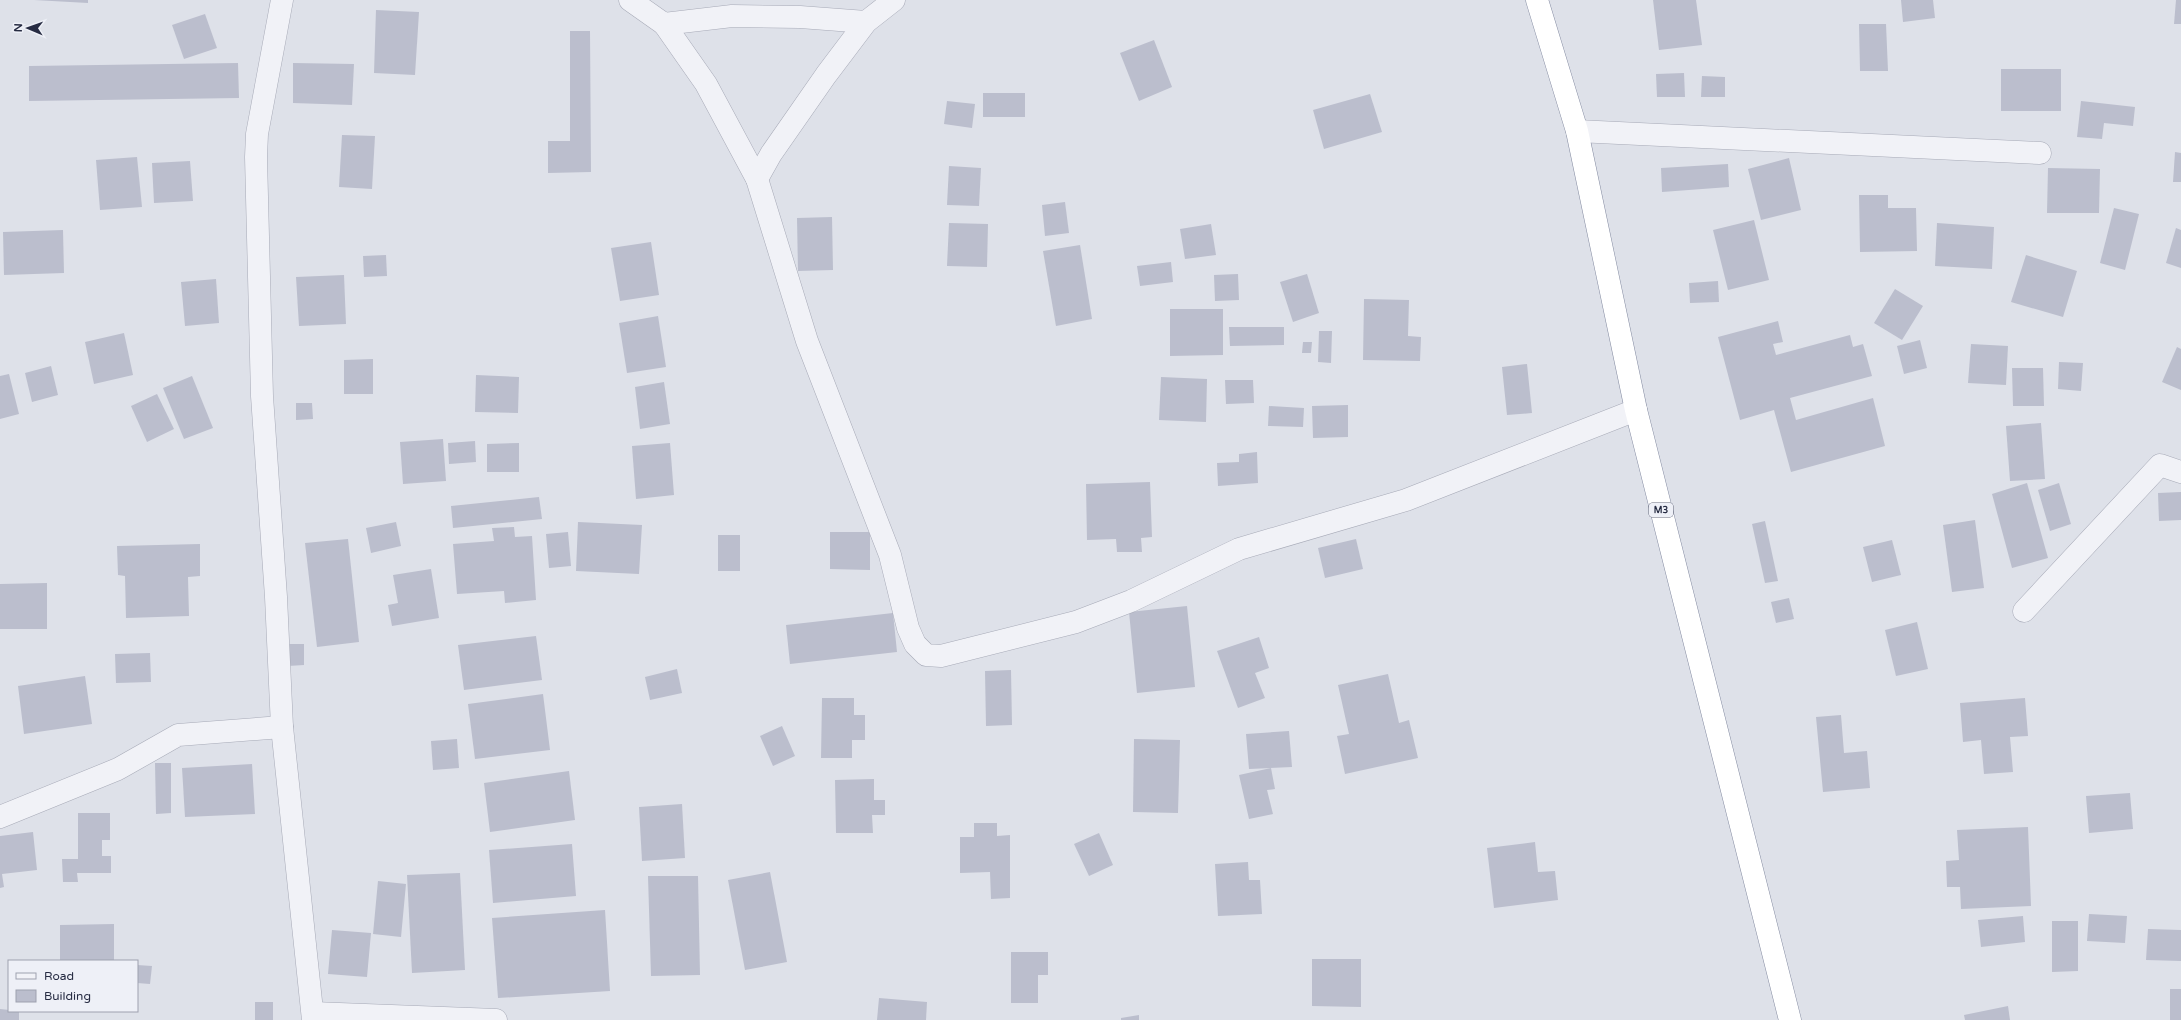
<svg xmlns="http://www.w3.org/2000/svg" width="2181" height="1020" font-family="'Varela Round',sans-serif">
<rect width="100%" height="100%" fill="#dee1e9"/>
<g fill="#bbbecd">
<polygon points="34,0 88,0 88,3"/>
<polygon points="1653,0 1696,0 1702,45 1659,50"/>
<polygon points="1901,0 1933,0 1935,18 1903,22"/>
<polygon points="2176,0 2181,0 2181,24 2174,24"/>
<polygon points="376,10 419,12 415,75 374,73"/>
<polygon points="205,14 217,48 184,59 172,25"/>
<polygon points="1859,24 1886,24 1888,71 1860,71"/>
<polygon points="570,31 590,31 591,172 548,173 548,141 570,141"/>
<polygon points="1154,40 1172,87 1139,101 1120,53"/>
<polygon points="238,63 239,98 29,101 29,66"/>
<polygon points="293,63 354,64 352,105 293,103"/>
<rect x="2001" y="69" width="60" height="42"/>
<polygon points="1684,73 1685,97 1657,97 1656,74"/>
<polygon points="1702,76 1725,77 1725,97 1701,97"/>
<rect x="983" y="93" width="42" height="24"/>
<polygon points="1370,94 1382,132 1324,149 1313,110"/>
<polygon points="947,101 975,104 972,128 944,124"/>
<polygon points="2081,101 2135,107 2133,126 2104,123 2102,139 2077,137"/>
<polygon points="342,135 375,136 372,189 339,187"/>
<polygon points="2175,152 2181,153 2181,182 2173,182"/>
<polygon points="137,157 142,207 100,210 96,160"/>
<polygon points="1789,158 1801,210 1761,220 1748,169"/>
<polygon points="190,161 193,201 154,203 152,163"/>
<polygon points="1728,164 1729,187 1662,192 1661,168"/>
<polygon points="949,166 981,168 979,206 947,205"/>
<polygon points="2048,168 2100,169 2099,213 2047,213"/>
<polygon points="1859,195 1888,195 1888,208 1916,208 1917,251 1860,252"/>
<polygon points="1065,202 1069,233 1045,236 1042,205"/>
<polygon points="2114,208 2139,214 2125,270 2100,263"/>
<polygon points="832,217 833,270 798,271 797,218"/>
<polygon points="1754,220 1769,280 1728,290 1713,230"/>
<polygon points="949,223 988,224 987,267 947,266"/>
<polygon points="1937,223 1994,227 1992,269 1935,266"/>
<polygon points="1211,224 1216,255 1185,259 1180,229"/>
<polygon points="2176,228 2181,230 2181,268 2166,263"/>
<polygon points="63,230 64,273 4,275 3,232"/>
<polygon points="651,242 659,295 620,301 611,248"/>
<polygon points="1080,245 1092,319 1056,326 1043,251"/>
<polygon points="386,255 387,276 364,277 363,256"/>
<polygon points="2026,255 2077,271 2063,317 2011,302"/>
<polygon points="1171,262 1173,282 1140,286 1137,266"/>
<polygon points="1238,274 1239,300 1215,301 1214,275"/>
<polygon points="1307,274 1319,313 1293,322 1280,282"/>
<polygon points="344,275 346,324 299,326 296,277"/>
<polygon points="216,279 219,323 185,326 181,282"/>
<polygon points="1718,281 1719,302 1690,303 1689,283"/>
<polygon points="1895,289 1923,306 1902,340 1874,323"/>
<polygon points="1364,299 1409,300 1408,336 1421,337 1420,361 1363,360"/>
<polygon points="1170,309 1223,309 1223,355 1170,356"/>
<polygon points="658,316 666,367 627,373 619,323"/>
<polygon points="1778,321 1783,342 1773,344 1776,355 1850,335 1853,347 1863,344 1872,376 1790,398 1796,420 1873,398 1885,446 1791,472 1774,410 1740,420 1718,337"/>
<polygon points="1229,327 1284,327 1284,345 1230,346"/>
<polygon points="1319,331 1332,331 1331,363 1318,362"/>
<polygon points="124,333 133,375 94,384 85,342"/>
<polygon points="1920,340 1927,368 1904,374 1897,346"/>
<polygon points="1303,342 1312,342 1311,353 1302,353"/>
<polygon points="1971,344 2008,346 2006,385 1968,383"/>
<polygon points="2177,347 2181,349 2181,390 2162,382"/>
<polygon points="373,359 373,394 344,394 344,360"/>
<polygon points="2059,362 2083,363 2081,391 2058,389"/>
<polygon points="1527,364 1532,413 1507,415 1502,367"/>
<polygon points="51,366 58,395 32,402 25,373"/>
<polygon points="2012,368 2043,368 2044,406 2013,406"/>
<polygon points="9,374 19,414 0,419 0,376"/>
<polygon points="476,375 519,377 518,413 475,412"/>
<polygon points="192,376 213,428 184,439 163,388"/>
<polygon points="1161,377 1207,379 1206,422 1159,420"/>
<polygon points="1225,380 1253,380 1254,403 1226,404"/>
<polygon points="664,382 670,424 640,429 635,387"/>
<polygon points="157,394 174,429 147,442 131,406"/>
<polygon points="296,403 312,403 313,419 296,420"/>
<polygon points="1348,405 1348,437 1313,438 1312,406"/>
<polygon points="1269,406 1304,408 1303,427 1268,426"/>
<polygon points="2041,423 2045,479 2010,481 2006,426"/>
<polygon points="443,439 446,481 403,484 400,442"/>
<polygon points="475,441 476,462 449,464 448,443"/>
<polygon points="519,443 519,472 487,472 487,444"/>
<polygon points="670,443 674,495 636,499 632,446"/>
<polygon points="1257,452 1258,483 1218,486 1217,463 1239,462 1239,454"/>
<polygon points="1150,482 1152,537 1141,538 1142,552 1117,552 1116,539 1087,540 1086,484"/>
<polygon points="2027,483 2048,558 2012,568 1992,494"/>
<polygon points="2059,483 2071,524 2050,531 2038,490"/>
<polygon points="2181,492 2181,520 2159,521 2158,493"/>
<polygon points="539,497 542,519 453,528 451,506"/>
<polygon points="1975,520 1984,588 1952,592 1943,525"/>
<polygon points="1765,521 1778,581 1765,583 1752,524"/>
<polygon points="396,522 401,546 371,553 366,528"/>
<polygon points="578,522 642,525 639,574 576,571"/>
<polygon points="514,527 515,537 532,536 536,600 505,603 504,591 457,594 453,544 494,541 492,528"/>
<polygon points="568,532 571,566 549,568 546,534"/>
<polygon points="830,532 870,532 870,570 830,569"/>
<rect x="718" y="535" width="22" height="36"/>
<polygon points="348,539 359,642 317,647 305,543"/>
<polygon points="1356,539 1363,569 1325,578 1318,548"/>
<polygon points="1892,540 1901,575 1872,582 1863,547"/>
<polygon points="200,544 200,576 188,577 189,616 126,618 125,576 118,575 117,546"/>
<polygon points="431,569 439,618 392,626 388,605 398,603 393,575"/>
<polygon points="47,583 47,629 0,629 0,584"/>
<polygon points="1789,598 1794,619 1776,623 1771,602"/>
<polygon points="1187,606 1195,687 1137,693 1129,612"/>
<polygon points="893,613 897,652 790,664 786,625"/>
<polygon points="1917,622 1928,669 1896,676 1885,630"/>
<polygon points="536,636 542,680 464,690 458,645"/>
<polygon points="1259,637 1269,668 1255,673 1265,698 1238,708 1217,651"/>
<polygon points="288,644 304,644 304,665 288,666"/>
<polygon points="150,653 151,682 116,683 115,654"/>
<polygon points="677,669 682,693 650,700 645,677"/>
<polygon points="1011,670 1012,725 986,726 985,671"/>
<polygon points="1388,674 1399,723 1409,720 1418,758 1345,774 1337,736 1349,734 1338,685"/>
<polygon points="85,676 92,724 24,734 18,686"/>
<polygon points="543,694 550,750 475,759 468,704"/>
<polygon points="822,698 854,698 854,715 865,715 865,740 852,740 852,758 821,758"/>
<polygon points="2025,698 2028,736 2010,737 2013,772 1984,774 1981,740 1963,742 1960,703"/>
<polygon points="1841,715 1844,753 1867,751 1870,788 1823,792 1816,717"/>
<polygon points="782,726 795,756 773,766 760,736"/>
<polygon points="1289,731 1292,767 1249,769 1246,734"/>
<polygon points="457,739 459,768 433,770 431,741"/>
<polygon points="1134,739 1180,740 1178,813 1133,812"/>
<polygon points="155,763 171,763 171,813 156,814"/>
<polygon points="252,764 255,814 185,817 182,768"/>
<polygon points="1271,768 1275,789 1267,790 1273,814 1249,819 1239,775"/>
<polygon points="569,771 575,820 490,832 484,783"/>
<polygon points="874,779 874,800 885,800 885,815 872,815 873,833 836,833 835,780"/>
<polygon points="2130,793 2133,829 2089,833 2086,796"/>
<polygon points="682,804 685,858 642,861 639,807"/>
<polygon points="78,813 110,813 110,840 102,840 102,856 111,856 111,873 77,873 78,882 63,882 62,859 78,859"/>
<polygon points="974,823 997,823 997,836 1010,835 1010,898 991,899 990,872 960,873 960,837 974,837"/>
<polygon points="2028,827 2031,906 1961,909 1960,887 1947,887 1946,861 1959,860 1957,830"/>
<polygon points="33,832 37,870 2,874 4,887 0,888 0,836"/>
<polygon points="1099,833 1113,865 1089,876 1074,844"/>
<polygon points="1535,842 1538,872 1555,871 1558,900 1494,908 1487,848"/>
<polygon points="572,844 576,896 493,903 489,850"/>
<polygon points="1248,862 1249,880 1260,880 1262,914 1218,916 1215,864"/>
<polygon points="770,872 787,962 745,970 728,880"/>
<polygon points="460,873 465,970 412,973 407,875"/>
<polygon points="648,876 698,876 700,975 651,976"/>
<polygon points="378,881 406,884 401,937 373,934"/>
<polygon points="605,910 610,991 498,998 492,918"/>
<polygon points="2089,914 2127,916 2125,943 2087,941"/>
<polygon points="2023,916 2025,942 1981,947 1978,920"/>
<polygon points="2052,921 2078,921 2078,971 2052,972"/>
<polygon points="114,924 114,961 60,961 60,925"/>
<polygon points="2148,929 2181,930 2181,961 2146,960"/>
<polygon points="332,930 371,933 367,977 328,974"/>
<polygon points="1011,952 1048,952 1048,975 1038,975 1038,1003 1011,1003"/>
<polygon points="1312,959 1361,959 1361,1007 1312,1006"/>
<polygon points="137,965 152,966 150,984 137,983"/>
<rect x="2170" y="989" width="11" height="31"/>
<polygon points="879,998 927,1002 926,1020 877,1020"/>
<rect x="255" y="1002" width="18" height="18"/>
<polygon points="2008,1006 2010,1020 1965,1020 1964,1015"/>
<polygon points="0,1009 19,1011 19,1020 0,1020"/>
<polygon points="1139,1015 1139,1020 1121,1020 1121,1018"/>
</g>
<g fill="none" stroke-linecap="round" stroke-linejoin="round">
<defs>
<g id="minor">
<polyline points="282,0 257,134 256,157 262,396 276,597 282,727 313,1020"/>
<polyline points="630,0 664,24 732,16 800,17 866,22"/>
<polyline points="664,24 706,84 757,179 807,341 890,555 908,628 915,644 926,655 941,656 1076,622 1131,601 1239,549 1406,500 1636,410"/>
<polyline points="1577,131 2040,153"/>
<polyline points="757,179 771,154 826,75 866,22 894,0"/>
<polyline points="2024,611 2160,465 2181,472"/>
<polyline points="0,817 118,769 178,735 282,727"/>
<polyline points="313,1013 496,1020"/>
</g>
<polyline id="trunk" points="1537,0 1577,131 1636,410 1790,1020"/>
</defs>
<use href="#minor" stroke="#a7aab7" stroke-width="23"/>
<use href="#trunk" stroke="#848ba1" stroke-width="23"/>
<use href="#minor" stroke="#f1f2f7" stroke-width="22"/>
<use href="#trunk" stroke="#fff" stroke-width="22"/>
</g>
<g text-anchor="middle" stroke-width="4" stroke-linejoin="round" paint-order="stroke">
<rect fill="#eef0f7" stroke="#626678" stroke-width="1" x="1649" y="503" width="24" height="14" rx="3"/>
<g font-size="9" font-weight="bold" fill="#262b42">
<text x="1661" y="513">M3</text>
</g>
</g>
<rect x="8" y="960" width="130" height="52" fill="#eef0f7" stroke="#9ea1af"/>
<rect x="16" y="973" width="20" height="6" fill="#f1f2f7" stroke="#9ea1af"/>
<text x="44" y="980" font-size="12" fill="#262b42">Road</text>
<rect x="16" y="990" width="20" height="12" fill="#bbbecd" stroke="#9ea1af"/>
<text x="44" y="1000" font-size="12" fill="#262b42">Building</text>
<g transform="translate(28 28) rotate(272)" stroke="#eef0f7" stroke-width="3" paint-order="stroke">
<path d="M0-3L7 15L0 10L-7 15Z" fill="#262b42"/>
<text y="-6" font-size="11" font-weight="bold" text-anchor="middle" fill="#262b42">N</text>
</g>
</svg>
